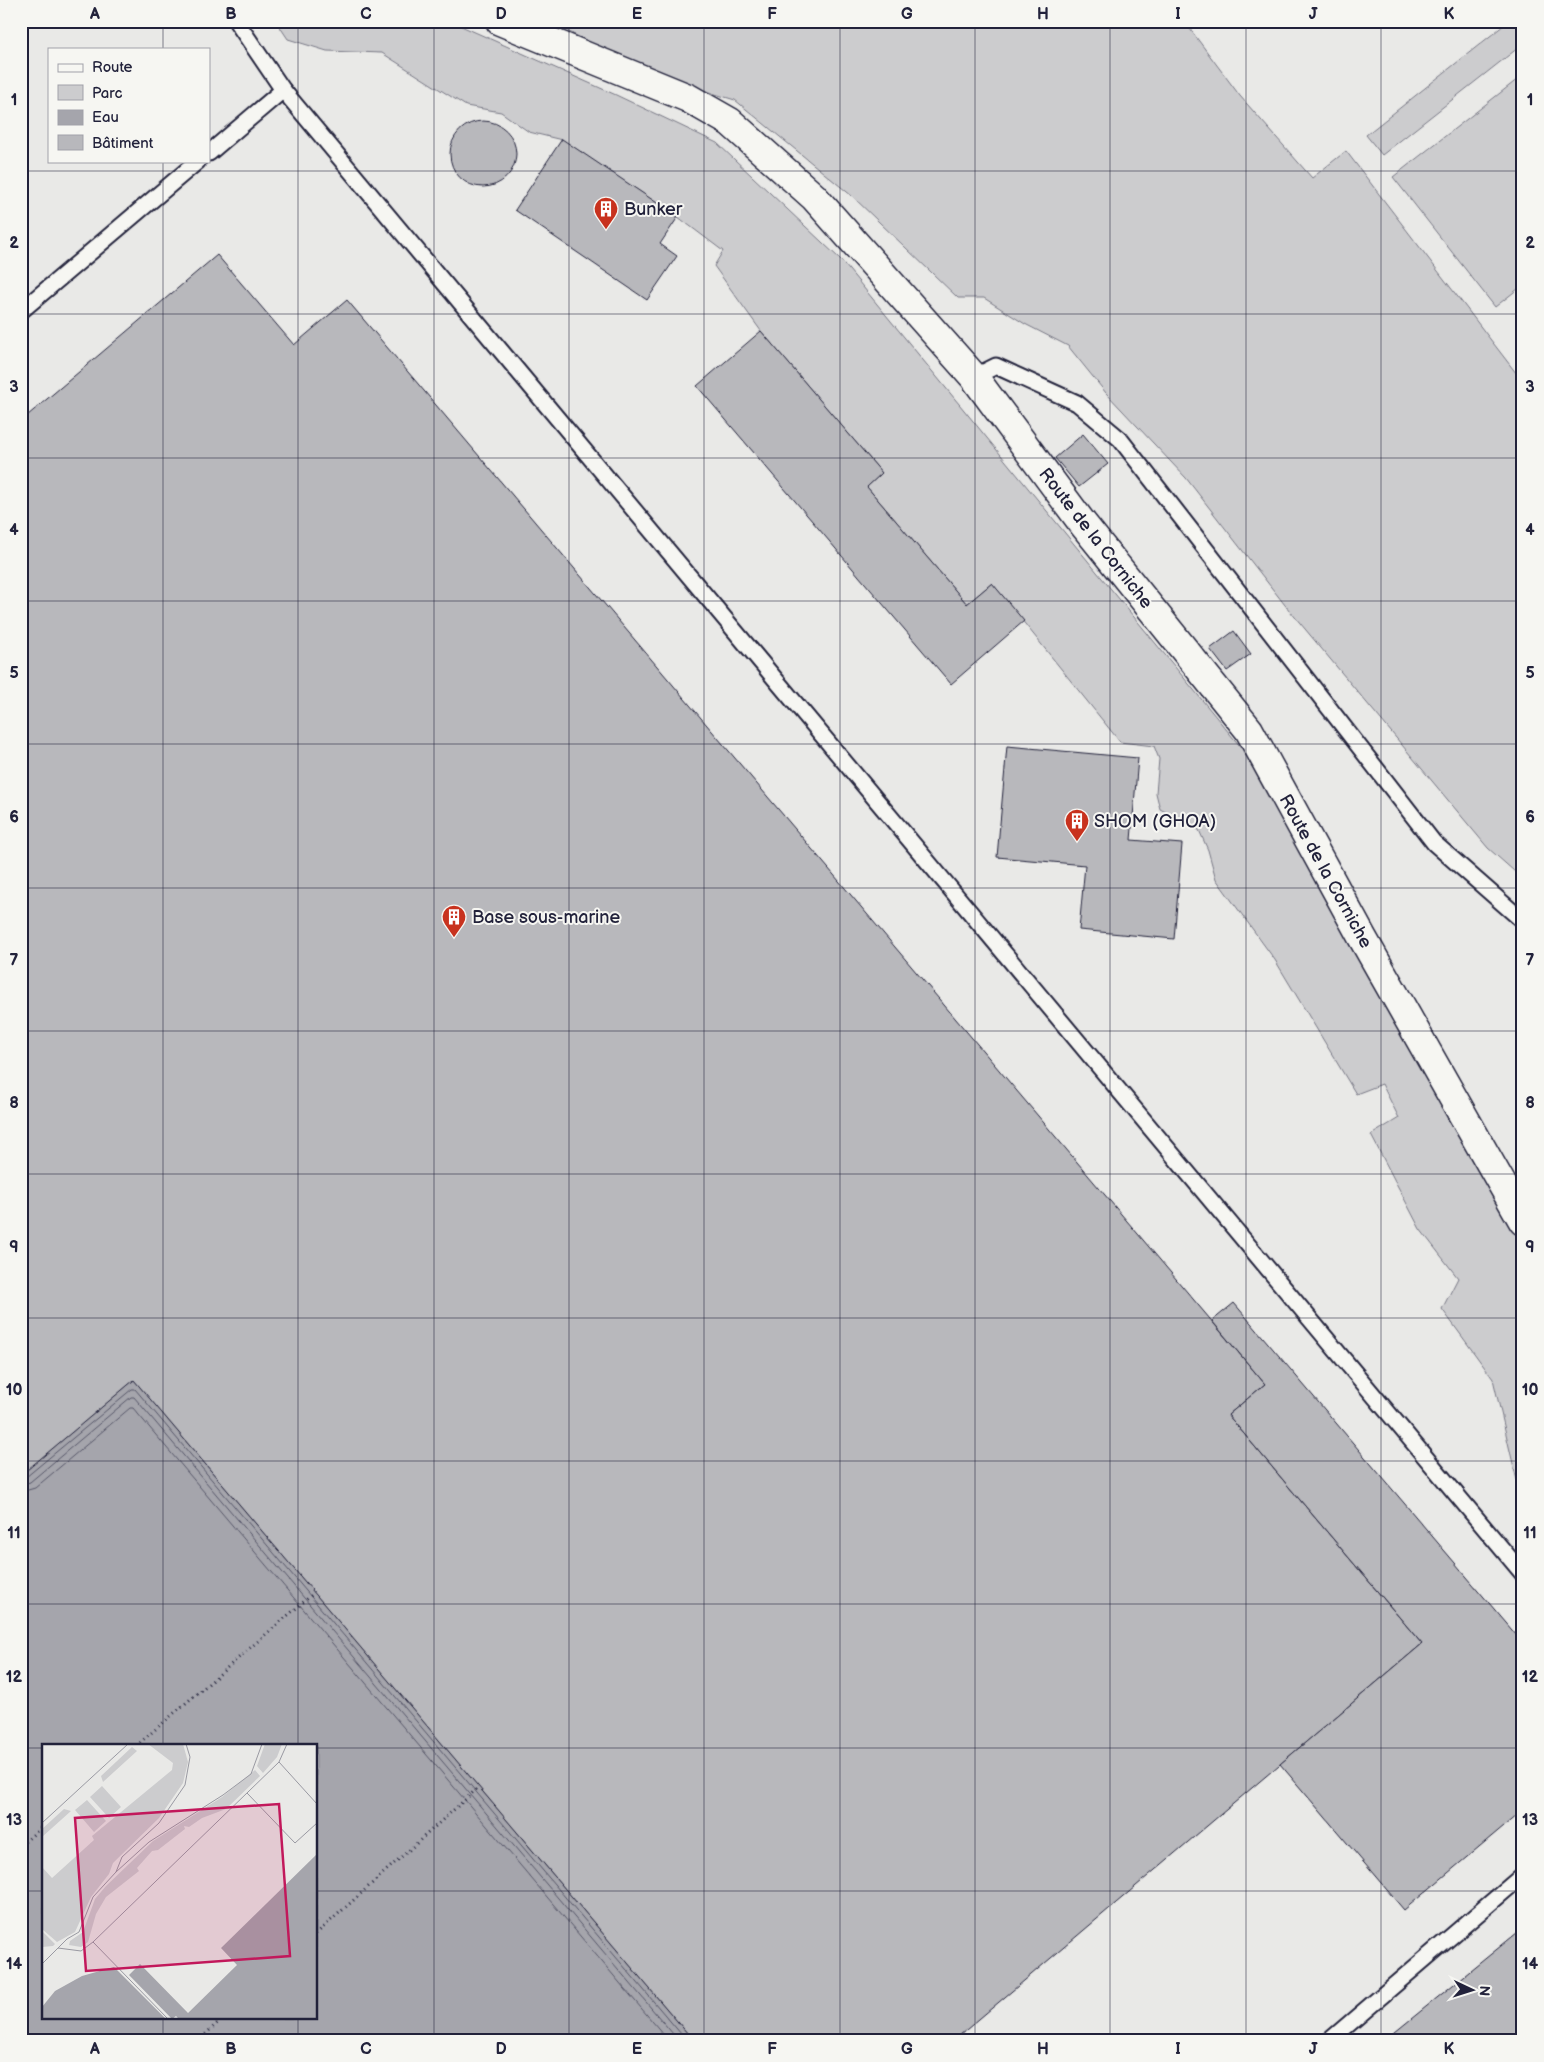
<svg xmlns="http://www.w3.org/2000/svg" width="1544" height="2062" font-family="'Balsamiq Sans',sans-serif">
<rect width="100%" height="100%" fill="#e9e9e7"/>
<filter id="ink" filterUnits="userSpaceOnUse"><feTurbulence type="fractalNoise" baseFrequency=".02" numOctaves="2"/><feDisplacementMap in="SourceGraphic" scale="10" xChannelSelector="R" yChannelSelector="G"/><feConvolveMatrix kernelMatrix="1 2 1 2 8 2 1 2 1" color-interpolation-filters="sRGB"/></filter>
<g filter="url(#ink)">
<g fill="#ccccce" stroke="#777784">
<polygon points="276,21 450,21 616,95 717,143 840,259 1253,762 1452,1126 1523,1246 1523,1506 1493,1379 1442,1309 1458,1278 1420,1229 1371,1135 1399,1118 1382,1084 1356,1094 1275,960 1216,879 1208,850 1199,830 1160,809 1156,793 1159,759 1154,746 1120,742 992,583 967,604 867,487 882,473 761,331 714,266 723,251 678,217 562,140 529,132 501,112 466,106 382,53 327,51 288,39"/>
<polygon points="548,21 1184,21 1240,96 1312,178 1346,151 1523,382 1523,879 1488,848 1285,605 1186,478 1106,393 1068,346 1025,324 984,298 958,298 852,196 735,100 652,75"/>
<polygon points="1509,21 1523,21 1523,44 1382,155 1366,135"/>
<polygon points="1523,75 1523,285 1495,307 1393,177"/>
</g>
<path fill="#a5a5ac" stroke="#71717f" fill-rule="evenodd" d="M 134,1380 L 694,2041 L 21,2041 L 21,1475 ZM 44,1746 L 316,1746 L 316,2018 L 44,2018 Z"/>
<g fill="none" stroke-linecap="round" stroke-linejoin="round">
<g stroke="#565668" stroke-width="1">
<polyline points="21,1479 26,1477 132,1389 135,1389 687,2041"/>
<polyline points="21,1485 30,1482 131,1397 134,1397 679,2041"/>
<polyline points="21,1492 35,1488 130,1408 133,1408 669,2041"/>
</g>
</g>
<g fill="#b8b8bc" stroke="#22223b">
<circle cx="483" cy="154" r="33"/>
<polygon points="562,139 678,217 660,244 677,256 647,300 515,210"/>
<polygon points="217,255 294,345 347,300 1265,1384 1228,1415 1422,1644 953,2041 694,2041 134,1380 21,1475 21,421"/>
<polygon points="761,331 882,473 867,487 967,604 992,583 1024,621 951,684 697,386"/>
<polygon points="1083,434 1108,464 1079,487 1055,458"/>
<polygon points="1234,631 1251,654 1227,671 1210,649"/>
<polygon points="1007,746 1138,758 1131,840 1182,844 1174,939 1079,930 1085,865 997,857"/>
<polygon points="1234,1303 1523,1643 1523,1810 1404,1910 1280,1764 1422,1644 1228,1415 1265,1384 1212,1321"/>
<polygon points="1523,1928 1523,2041 1384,2041"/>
</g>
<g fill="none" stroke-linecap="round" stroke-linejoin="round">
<defs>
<g id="lane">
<polyline points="236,21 283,90 1523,1574"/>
<polyline points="209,153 283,90"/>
<polyline points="21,311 198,161"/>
<polyline points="974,377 996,366 1077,403 1120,439 1434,843 1523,921"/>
<polyline points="1329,2041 1523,1875"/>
</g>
<polyline id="street" points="500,21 688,98 730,122 814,197 974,377 1083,524 1249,730 1362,937 1523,1221"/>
</defs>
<use href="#lane" stroke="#22223b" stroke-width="19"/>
<use href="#street" stroke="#22223b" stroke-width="31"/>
<g stroke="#22223b" stroke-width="3" stroke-dasharray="1 4" stroke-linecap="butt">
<polyline points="136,1746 314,1593"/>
<polyline points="21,1845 44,1825"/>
<polyline points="316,1934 479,1787"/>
<polyline points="198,2041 223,2018"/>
</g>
<use href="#lane" stroke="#f6f6f2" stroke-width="15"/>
<use href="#street" stroke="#f6f6f2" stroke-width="28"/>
</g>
</g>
<path fill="none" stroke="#22223b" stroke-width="1" stroke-opacity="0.55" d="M 163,21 L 163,49M 298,21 L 298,1746M 434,21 L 434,2041M 569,21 L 569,2041M 704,21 L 704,2041M 840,21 L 840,2041M 975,21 L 975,2041M 1110,21 L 1110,2041M 1246,21 L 1246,2041M 1381,21 L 1381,2041M 163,161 L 163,1746M 21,171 L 1523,171M 21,314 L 1523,314M 21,458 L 1523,458M 21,601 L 1523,601M 21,744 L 1523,744M 21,888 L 1523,888M 21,1031 L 1523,1031M 21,1174 L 1523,1174M 21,1318 L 1523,1318M 21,1461 L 1523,1461M 21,1604 L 1523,1604M 21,1748 L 44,1748M 316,1748 L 1523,1748M 21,1891 L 44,1891M 316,1891 L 1523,1891M 163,2018 L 163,2041M 298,2018 L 298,2041"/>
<defs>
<symbol id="building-pin" viewBox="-11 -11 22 30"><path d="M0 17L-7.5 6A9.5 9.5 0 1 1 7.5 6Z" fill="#c8321e" stroke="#f6f6f2"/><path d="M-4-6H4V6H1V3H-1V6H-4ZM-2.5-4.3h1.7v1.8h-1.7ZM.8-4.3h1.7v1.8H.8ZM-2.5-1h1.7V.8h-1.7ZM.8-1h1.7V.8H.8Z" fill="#fff"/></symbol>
</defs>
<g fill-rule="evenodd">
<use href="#building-pin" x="592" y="195" width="28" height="38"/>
<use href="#building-pin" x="1063" y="807" width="28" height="38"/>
<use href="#building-pin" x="440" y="903" width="28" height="38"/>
</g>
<g text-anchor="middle" stroke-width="4" stroke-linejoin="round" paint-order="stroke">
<g font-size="18" fill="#22223b" stroke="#f6f6f2" text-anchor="start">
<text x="624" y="215">Bunker</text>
<text x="1094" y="827">SHOM (GHOA)</text>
<text x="472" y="923">Base sous-marine</text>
</g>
<g font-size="18" fill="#22223b" stroke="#f6f6f2">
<text transform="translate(1096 538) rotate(52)" y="6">Route de la Corniche</text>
<text transform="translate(1326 871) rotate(61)" y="6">Route de la Corniche</text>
</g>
</g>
<g transform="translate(42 1744)">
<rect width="275" height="275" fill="#e9e9e7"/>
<path d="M 106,0 L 141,0 L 146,18 L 141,39 L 117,74 L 71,119 L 67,130 L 49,153 L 33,188 L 15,198 L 0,185 L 0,123 L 10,134 L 52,96 L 50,92 L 130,26 L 131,19 ZM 223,0 L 240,0 L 235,13 L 221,29 L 215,22 ZM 90,3 L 95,7 L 61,38 L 59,32 ZM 213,26 L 218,32 L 184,65 L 160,74 L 147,83 L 142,82 L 143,85 L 116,106 L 110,107 L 95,124 L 97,127 L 64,153 L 54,170 L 46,198 L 39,203 L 27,201 L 28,197 L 41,188 L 53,155 L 64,142 L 111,97 L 180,53 ZM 60,42 L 79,63 L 67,74 L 48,53 ZM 45,56 L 64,77 L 52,88 L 33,66 ZM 22,65 L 29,67 L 0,93 L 0,85 ZM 0,187 L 13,200 L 11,202 L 0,203 Z" fill="#ccccce"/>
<path d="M 275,110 L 275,275 L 137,275 L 134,272 L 130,275 L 87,231 L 98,220 L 146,269 L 195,221 L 179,204 ZM 72,223 L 124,275 L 0,275 L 0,263 L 13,247 L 40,232 Z" fill="#a5a5ac"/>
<path fill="none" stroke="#9999a2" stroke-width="1" d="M 237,18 L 275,60M 205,49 L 253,99 L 275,79M 0,79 L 86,0M 74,128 L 80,113 L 117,79 L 143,41 L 148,13 L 144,0M 51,198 L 126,275M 16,204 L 39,207 L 51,198 L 237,18 L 245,0M 0,220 L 25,195 L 37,188 L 51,153 L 74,128 L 107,98 L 181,51 L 209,30 L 220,0"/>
<path fill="#c2185b" fill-opacity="0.15" stroke="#c2185b" stroke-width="2.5" d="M 237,60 L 248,212 L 44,227 L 33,74 Z"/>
<rect width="275" height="275" fill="none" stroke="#22223b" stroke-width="2.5"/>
</g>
<rect width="1544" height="2062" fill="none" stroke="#f6f6f2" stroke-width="55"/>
<rect x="48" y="48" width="162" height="115" fill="#f6f6f2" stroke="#a1a1a9"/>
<rect x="58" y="64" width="25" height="8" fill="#f6f6f2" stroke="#a1a1a9"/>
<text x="92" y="72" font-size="15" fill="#22223b">Route</text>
<rect x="58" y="85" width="25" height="15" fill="#ccccce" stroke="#a1a1a9"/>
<text x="92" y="98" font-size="15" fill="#22223b">Parc</text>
<rect x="58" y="110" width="25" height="15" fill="#a5a5ac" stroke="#a1a1a9"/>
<text x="92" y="122" font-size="15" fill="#22223b">Eau</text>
<rect x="58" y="135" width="25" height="15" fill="#b8b8bc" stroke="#a1a1a9"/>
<text x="92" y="148" font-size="15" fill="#22223b">Bâtiment</text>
<g transform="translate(1472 1990) rotate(94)" stroke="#f6f6f2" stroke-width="4" paint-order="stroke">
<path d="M0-4L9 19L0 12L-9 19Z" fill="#22223b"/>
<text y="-8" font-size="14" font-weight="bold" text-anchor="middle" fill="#22223b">N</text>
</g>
<rect x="28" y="28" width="1488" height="2006" fill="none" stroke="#22223b" stroke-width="2"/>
<g font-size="16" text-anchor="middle" font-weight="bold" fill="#22223b">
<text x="95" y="19">A</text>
<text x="231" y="19">B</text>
<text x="366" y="19">C</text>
<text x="501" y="19">D</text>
<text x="637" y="19">E</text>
<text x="772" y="19">F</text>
<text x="907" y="19">G</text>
<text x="1043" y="19">H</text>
<text x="1178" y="19">I</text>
<text x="1313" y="19">J</text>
<text x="1449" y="19">K</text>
<text x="14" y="105">1</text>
<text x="1530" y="105">1</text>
<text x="14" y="248">2</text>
<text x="1530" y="248">2</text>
<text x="14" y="392">3</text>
<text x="1530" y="392">3</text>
<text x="14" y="535">4</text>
<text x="1530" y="535">4</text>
<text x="14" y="678">5</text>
<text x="1530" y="678">5</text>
<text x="14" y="822">6</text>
<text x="1530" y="822">6</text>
<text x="14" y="965">7</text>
<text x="1530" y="965">7</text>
<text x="14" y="1108">8</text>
<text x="1530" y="1108">8</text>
<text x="14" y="1252">9</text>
<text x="1530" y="1252">9</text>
<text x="14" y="1395">10</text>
<text x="1530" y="1395">10</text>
<text x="14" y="1538">11</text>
<text x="1530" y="1538">11</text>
<text x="14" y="1682">12</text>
<text x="1530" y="1682">12</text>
<text x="14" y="1825">13</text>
<text x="1530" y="1825">13</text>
<text x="14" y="1969">14</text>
<text x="1530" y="1969">14</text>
<text x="95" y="2054">A</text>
<text x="231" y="2054">B</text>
<text x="366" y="2054">C</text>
<text x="501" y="2054">D</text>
<text x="637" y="2054">E</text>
<text x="772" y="2054">F</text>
<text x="907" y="2054">G</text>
<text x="1043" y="2054">H</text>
<text x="1178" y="2054">I</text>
<text x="1313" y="2054">J</text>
<text x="1449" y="2054">K</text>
</g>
</svg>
